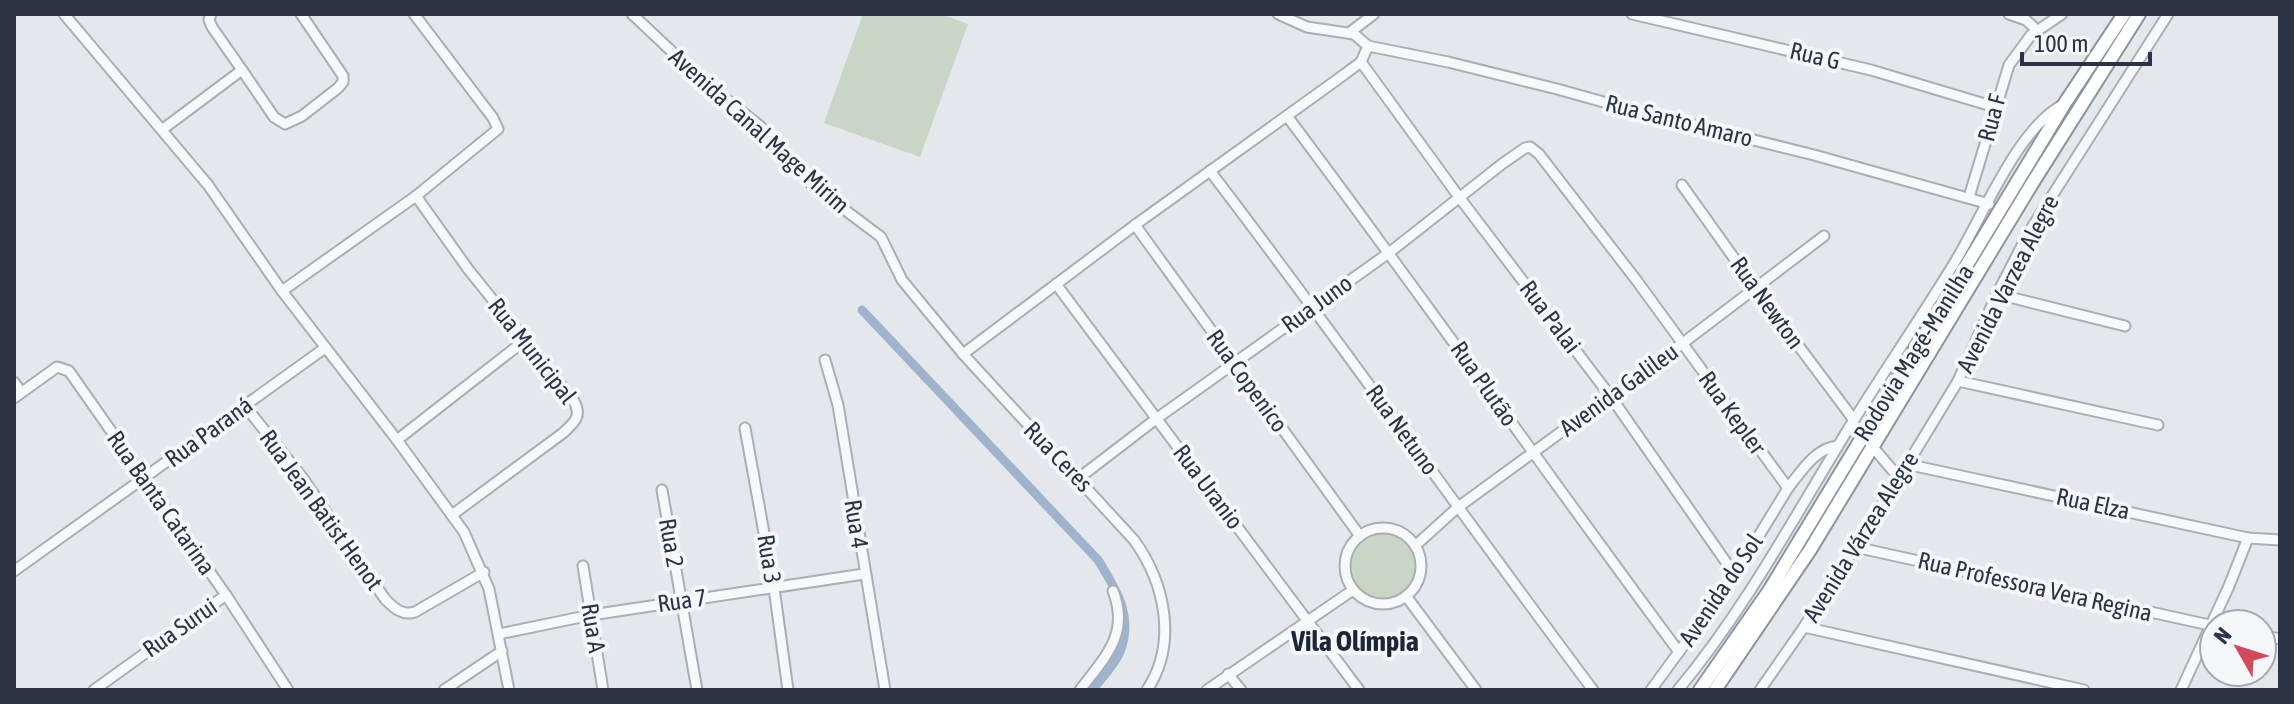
<svg xmlns="http://www.w3.org/2000/svg" width="2294" height="704" font-family="'Asap Condensed',sans-serif">
<rect width="100%" height="100%" fill="#e4e7ec"/>
<g fill="#c9d6c5">
<polygon points="863,14 940,14 968,24 920,157 824,123"/>
<circle cx="1383" cy="566" r="32"/>
</g>
<g fill="none" stroke-linecap="round" stroke-linejoin="round">
<path stroke="#9fb4cc" stroke-width="9" d="M 862,310 L 1098,560 C 1116,589 1135,618 1119,654 C 1113,667 1101,679 1092,690"/>
<defs>
<g id="minor">
<polyline points="64,14 208,185 282,291 397,440 464,532 489,589 509,690"/>
<polyline points="211,14 209,20 212,27 242,70"/>
<path d="M 632,14 L 701,79 L 761,127 L 813,186 L 881,237 L 902,280 L 963,354 L 1134,540 C 1165,583 1178,643 1147,690"/>
<polyline points="1632,14 1871,70 1995,107"/>
<polyline points="2009,14 2026,20 2038,31"/>
<polyline points="1349,33 1374,14"/>
<polyline points="1368,46 1448,62 1557,89 1625,108 1814,155 1989,204"/>
<polyline points="1361,62 1459,197 1611,397 1735,575"/>
<path d="M 1287,116 C 1420,293 1547,474 1679,652"/>
<polyline points="163,129 242,70 274,117 285,124 302,116 338,88 343,82 343,76 301,14"/>
<path d="M 1210,171 C 1341,342 1464,518 1593,690"/>
<polyline points="1682,185 1756,289 1854,420"/>
<path d="M 416,196 L 468,269 L 574,401 C 582,416 575,422 563,433 L 452,515"/>
<polyline points="1969,197 2009,65 2031,35 2062,14"/>
<polyline points="1135,225 1360,536"/>
<polyline points="1056,284 1359,690"/>
<polyline points="282,291 416,196 498,129 493,118 414,14"/>
<polyline points="1997,294 2125,326"/>
<polyline points="963,354 1135,225 1338,79 1361,62 1368,46 1354,34 1307,27 1278,14"/>
<polyline points="825,360 838,405 885,690"/>
<polyline points="1958,381 2158,425"/>
<polyline points="14,382 21,392"/>
<polyline points="14,398 57,367 69,371 226,595 288,690"/>
<path d="M 245,406 L 302,477 L 385,599 C 394,608 402,616 415,612 L 484,572"/>
<polyline points="745,428 774,588 788,690"/>
<polyline points="397,440 524,341"/>
<polyline points="1872,446 1899,478"/>
<polyline points="1906,464 2248,538 2280,540"/>
<path d="M 1079,478 L 1156,419 L 1390,252 L 1502,164 L 1525,148 L 1530,147 L 1539,154 L 1637,281 L 1788,488 C 1801,472 1815,448 1838,446"/>
<polyline points="662,490 697,690"/>
<circle cx="1383" cy="566" r="38"/>
<polyline points="1415,546 1457,508 1683,343 1824,236"/>
<polyline points="1855,547 2214,626"/>
<polyline points="583,566 603,690"/>
<polyline points="14,571 325,348"/>
<polyline points="1406,596 1476,690"/>
<polyline points="1804,627 2084,690"/>
<polyline points="499,634 591,615 864,574"/>
<polyline points="2262,635 2280,639"/>
<polyline points="1228,674 1241,690"/>
<polyline points="94,690 226,595"/>
<polyline points="444,690 502,651"/>
<path d="M 1080,690 C 1105,657 1130,634 1113,591"/>
<polyline points="1207,690 1353,590"/>
<polyline points="1651,690 1735,575 1788,488"/>
<path d="M 1678,690 C 1743,612 1791,523 1844,436 C 1880,377 1919,321 1955,262 C 1982,218 2018,127 2064,104"/>
<polyline points="1760,690 1804,627 1899,478 1958,381 1997,294 2029,232 2168,14"/>
<polyline points="2181,690 2229,586 2248,538"/>
</g>
<g id="highway">
<polyline points="1700,690 1769,591 2065,103 2124,14"/>
<polyline points="1715,690 1810,550 2033,182 2139,14"/>
</g>
</defs>
<use href="#minor" stroke="#a9aeb7" stroke-width="13"/>
<use href="#highway" stroke="#8b94a3" stroke-width="16"/>
<use href="#minor" stroke="#f7f8fa" stroke-width="9"/>
<use href="#highway" stroke="#fff" stroke-width="12"/>
</g>
<g text-anchor="middle" stroke-width="8" stroke-linejoin="round" paint-order="stroke">
<g font-size="24" fill="#2b3445" stroke="#f4f6f9">
<text transform="translate(1815 56) rotate(13)" y="8">Rua G</text>
<text transform="translate(1992 118) rotate(-75)" y="8">Rua F</text>
<text transform="translate(1679 121) rotate(14)" y="8">Rua Santo Amaro</text>
<text transform="translate(759 131) rotate(42)" y="8">Avenida Canal Mage Mirim</text>
<text transform="translate(2008 284) rotate(-63)" y="8">Avenida Varzea Alegre</text>
<text transform="translate(1767 303) rotate(54)" y="8">Rua Newton</text>
<text transform="translate(1317 304) rotate(-36)" y="8">Rua Juno</text>
<text transform="translate(1550 317) rotate(53)" y="8">Rua Palai</text>
<text transform="translate(532 351) rotate(52)" y="8">Rua Municipal</text>
<text transform="translate(1914 353) rotate(-58)" y="8">Rodovia Magé-Manilha</text>
<text transform="translate(1247 381) rotate(54)" y="8">Rua Copenico</text>
<text transform="translate(1484 384) rotate(55)" y="8">Rua Plutão</text>
<text transform="translate(1619 390) rotate(-36)" y="8">Avenida Galileu</text>
<text transform="translate(1732 413) rotate(54)" y="8">Rua Kepler</text>
<text transform="translate(1402 430) rotate(54)" y="8">Rua Netuno</text>
<text transform="translate(209 432) rotate(-36)" y="8">Rua Paraná</text>
<text transform="translate(1058 457) rotate(46)" y="8">Rua Ceres</text>
<text transform="translate(1208 487) rotate(53)" y="8">Rua Uranio</text>
<text transform="translate(161 503) rotate(55)" y="8">Rua Banta Catarina</text>
<text transform="translate(2093 504) rotate(12)" y="8">Rua Elza</text>
<text transform="translate(321 510) rotate(54)" y="8">Rua Jean Batist Henot</text>
<text transform="translate(856 524) rotate(81)" y="8">Rua 4</text>
<text transform="translate(1861 537) rotate(-58)" y="8">Avenida Várzea Alegre</text>
<text transform="translate(671 543) rotate(80)" y="8">Rua 2</text>
<text transform="translate(769 559) rotate(81)" y="8">Rua 3</text>
<text transform="translate(2035 587) rotate(13)" y="8">Rua Professora Vera Regina</text>
<text transform="translate(1721 590) rotate(-56)" y="8">Avenida do Sol</text>
<text transform="translate(682 601) rotate(-8)" y="8">Rua 7</text>
<text transform="translate(180 628) rotate(-35)" y="8">Rua Surui</text>
<text transform="translate(593 628) rotate(81)" y="8">Rua A</text>
</g>
<g font-size="28" font-weight="bold" fill="#1d2536" stroke="#f4f6f9">
<text x="1355" y="651">Vila Olímpia</text>
</g>
</g>
<rect width="2294" height="704" fill="none" stroke="#2b3445" stroke-width="32"/>
<g transform="translate(2238 648) rotate(309)"><circle r="38" fill="#f4f6f9" stroke="#a4a8b1" stroke-width="2"/>
<path d="M0-6L14 30L0 20L-14 30Z" fill="#d1495b"/>
<text y="-12" font-size="22" font-weight="bold" text-anchor="middle" fill="#2b3445">N</text>
</g>
<path d="M2022 52v12h128v-12" fill="none" stroke="#2b3445" stroke-width="4"/>
<text x="2034" y="52" font-size="24" fill="#2b3445" stroke="#f4f6f9" stroke-width="6" paint-order="stroke">100 m</text>
</svg>
